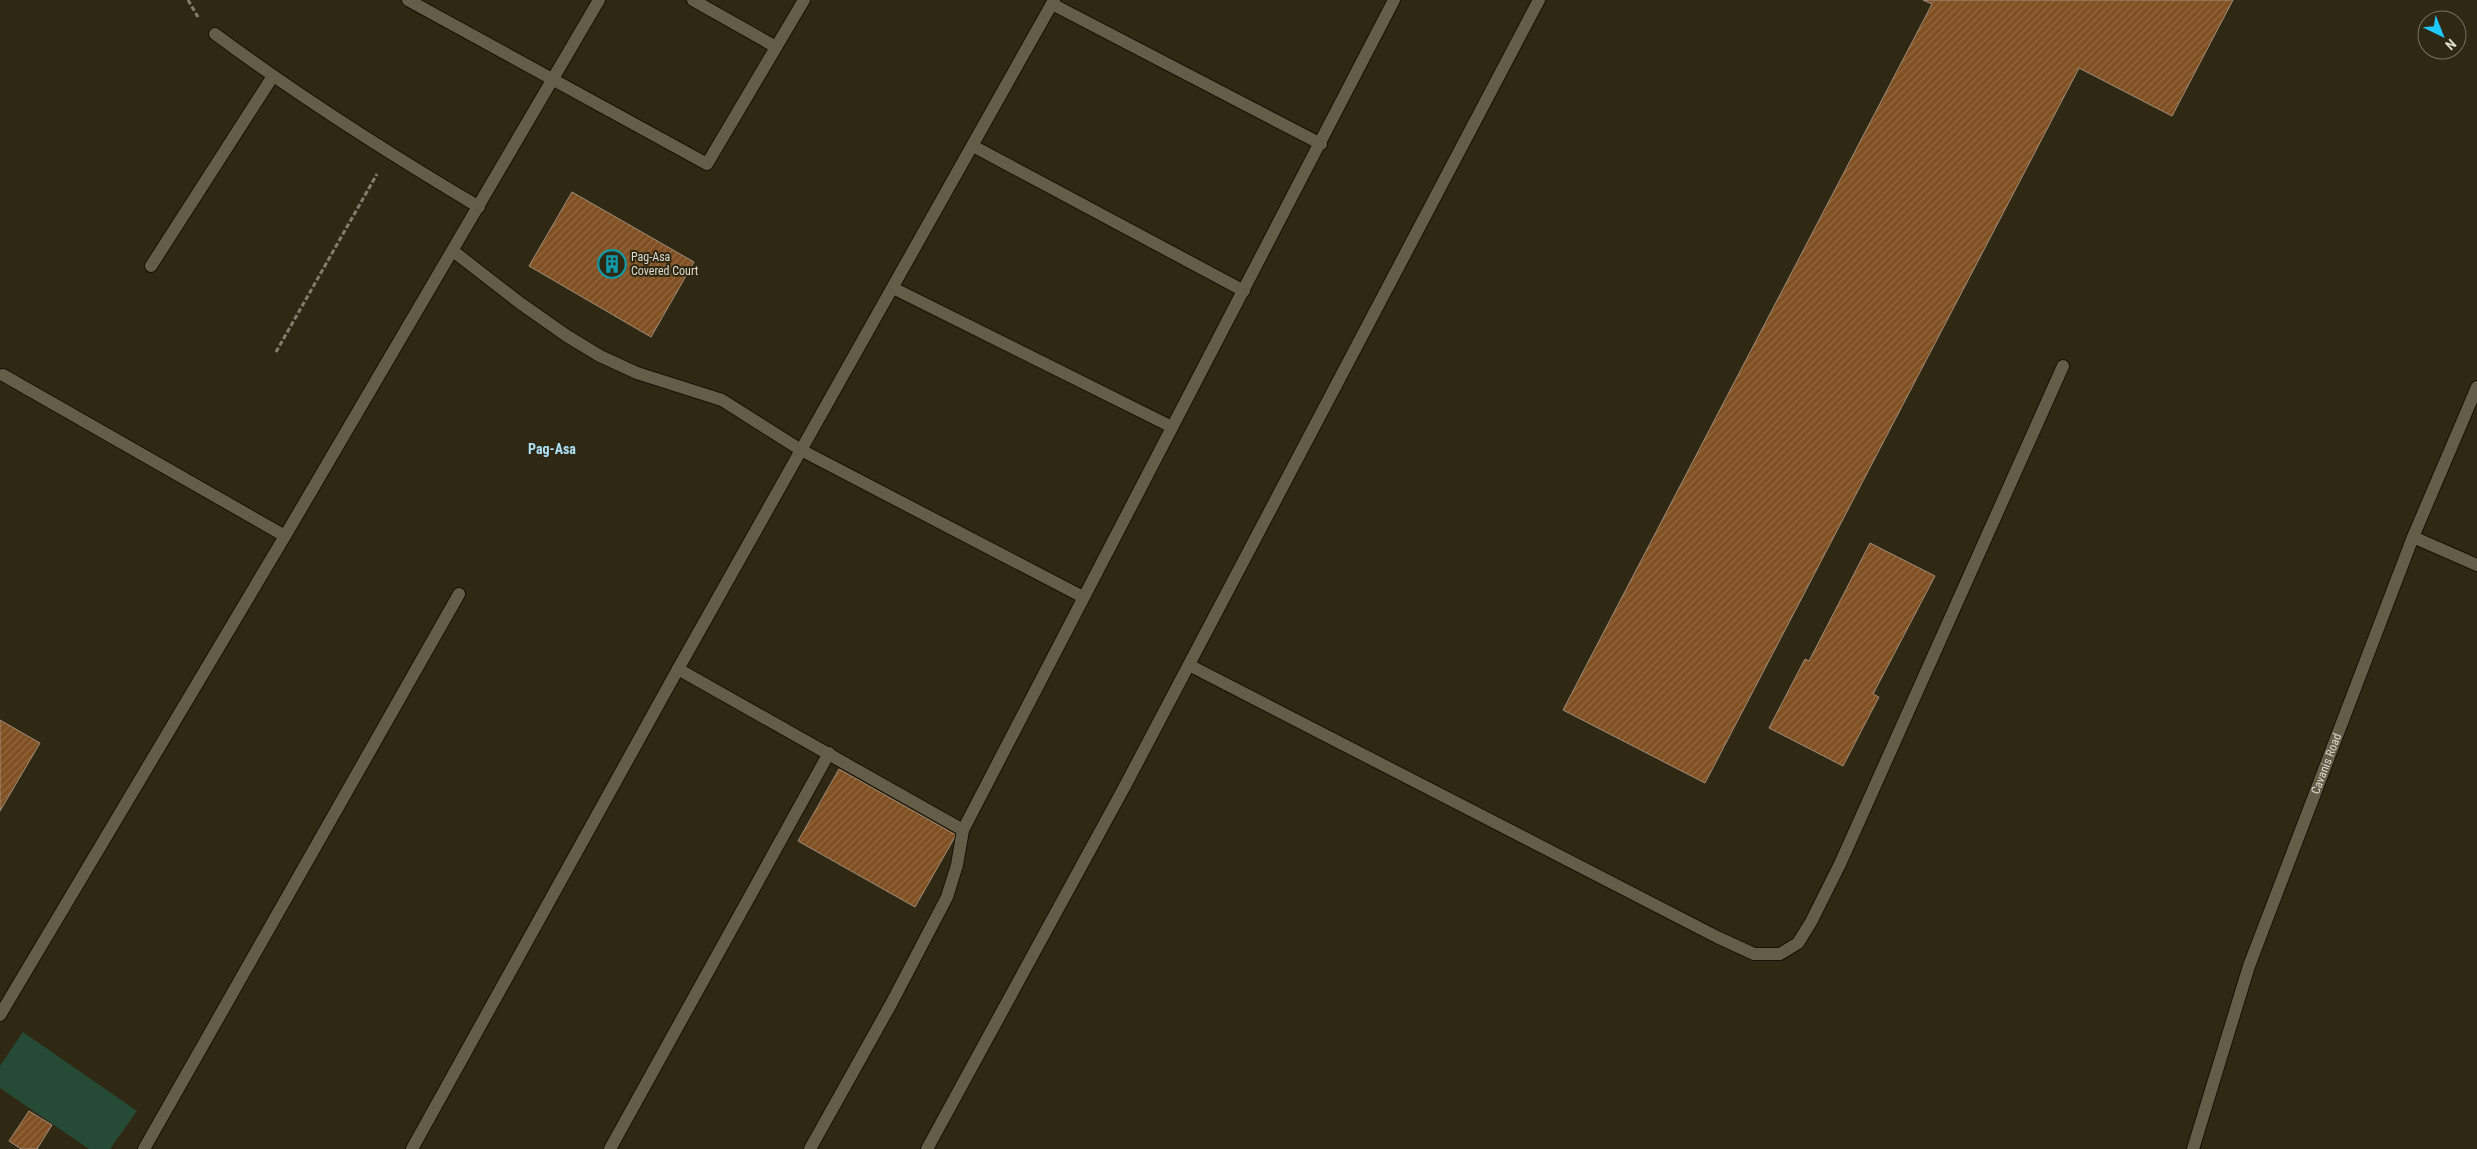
<svg xmlns="http://www.w3.org/2000/svg" width="2477" height="1149" font-family="'Roboto Condensed',sans-serif">
<defs>
<pattern id="building-hatch" width="6" height="6" patternUnits="userSpaceOnUse" patternTransform="scale(1.25)"><rect width="6" height="6" fill="#805022"/><path d="M-1 1l2-2M0 6l6-6M5 7l2-2" fill="none" stroke="#926941"/></pattern>
</defs>
<rect width="100%" height="100%" fill="#2f2914"/>
<polygon fill="#254a36" points="23,1032 137,1111 110,1149 89,1149 0,1088 0,1066"/>
<g fill="url(#building-hatch)" stroke="#a18d7c">
<polygon points="1923,0 2233,0 2172,116 2079,68 1705,783 1563,710 1932,4"/>
<polygon points="572,192 694,262 651,337 529,266"/>
<polygon points="1870,543 1935,576 1873,694 1879,697 1843,766 1769,728 1805,659 1809,661"/>
<polygon points="0,720 40,743 0,811"/>
<polygon points="839,769 956,835 915,907 798,841"/>
<polygon points="29,1111 52,1125 37,1149 21,1149 9,1141"/>
</g>
<g fill="none" stroke-linecap="round" stroke-linejoin="round">
<defs>
<g id="lane">
<polyline points="1189,665 1717,937 1754,954 1780,954 1798,943 1811,922 1840,864 2063,366"/>
<polyline points="1125,786 1539,0"/>
</g>
<g id="street">
<polyline points="408,0 707,164 804,0"/>
<polyline points="693,0 776,47"/>
<polyline points="1052,4 1321,144"/>
<path d="M 215,34 C 300,97 388,153 479,207"/>
<polyline points="973,146 1244,291"/>
<polyline points="453,251 520,303 567,336 600,356 637,373 722,400 801,450 1083,597"/>
<polyline points="151,266 273,76"/>
<polyline points="893,288 1172,427"/>
<polyline points="3,375 285,536"/>
<polyline points="2413,537 2477,565"/>
<polyline points="678,669 963,830"/>
<polyline points="0,1015 285,536 599,0"/>
<polyline points="144,1149 459,594"/>
<polyline points="412,1149 678,669 1054,0"/>
<polyline points="610,1149 829,753"/>
<polyline points="810,1149 891,1004 947,897 957,865 963,830 1394,0"/>
<polyline points="927,1149 1125,786"/>
<path id="s1" d="M 2193,1149 L 2249,966 L 2413,537 L 2477,387"/>
</g>
</defs>
<use href="#lane" stroke="#171101" stroke-width="14"/>
<use href="#street" stroke="#171101" stroke-width="14"/>
<g stroke="#837e6c" stroke-width="3" stroke-dasharray="5 2.5" stroke-linecap="butt">
<polyline points="188,0 198,17"/>
<polyline points="276,352 377,174"/>
</g>
<use href="#lane" stroke="#645d47" stroke-width="12"/>
<use href="#street" stroke="#645d47" stroke-width="12"/>
</g>
<defs>
<symbol id="building-ring" viewBox="-11 -11 22 22"><circle r="9.5" fill="#2f2914" stroke="#0f9aa8" stroke-width="1.5"/><path d="M-4-6H4V6H1V3H-1V6H-4ZM-2.5-4.3h1.7v1.8h-1.7ZM.8-4.3h1.7v1.8H.8ZM-2.5-1h1.7V.8h-1.7ZM.8-1h1.7V.8H.8Z" fill="#0f9aa8"/></symbol>
</defs>
<g fill-rule="evenodd">
<use href="#building-ring" x="596" y="248" width="32" height="32"/>
</g>
<g text-anchor="middle" stroke-width="4" stroke-linejoin="round" paint-order="stroke">
<g font-size="12" fill="#dfdbce" stroke="#2f2914" text-anchor="start">
<text x="631" y="261">Pag-Asa<tspan x="631" dy="14">Covered Court</tspan></text>
</g>
<g font-size="12" fill="#dfdbce" stroke="#2f2914">
<text dy="4" stroke="none"><textPath href="#s1" startOffset="408">Cavanis Road</textPath></text>
</g>
<g font-size="14" font-weight="bold" fill="#aee1f6" stroke="#2f2914">
<text x="552" y="454">Pag-Asa</text>
</g>
</g>
<g transform="translate(2442 35) rotate(137)"><circle r="24" fill="#2f2914" stroke="#75705e"/>
<path d="M0-4L9 19L0 12L-9 19Z" fill="#20c9fd"/>
<text y="-8" font-size="14" font-weight="bold" text-anchor="middle" fill="#dfdbce">N</text>
</g>
</svg>
